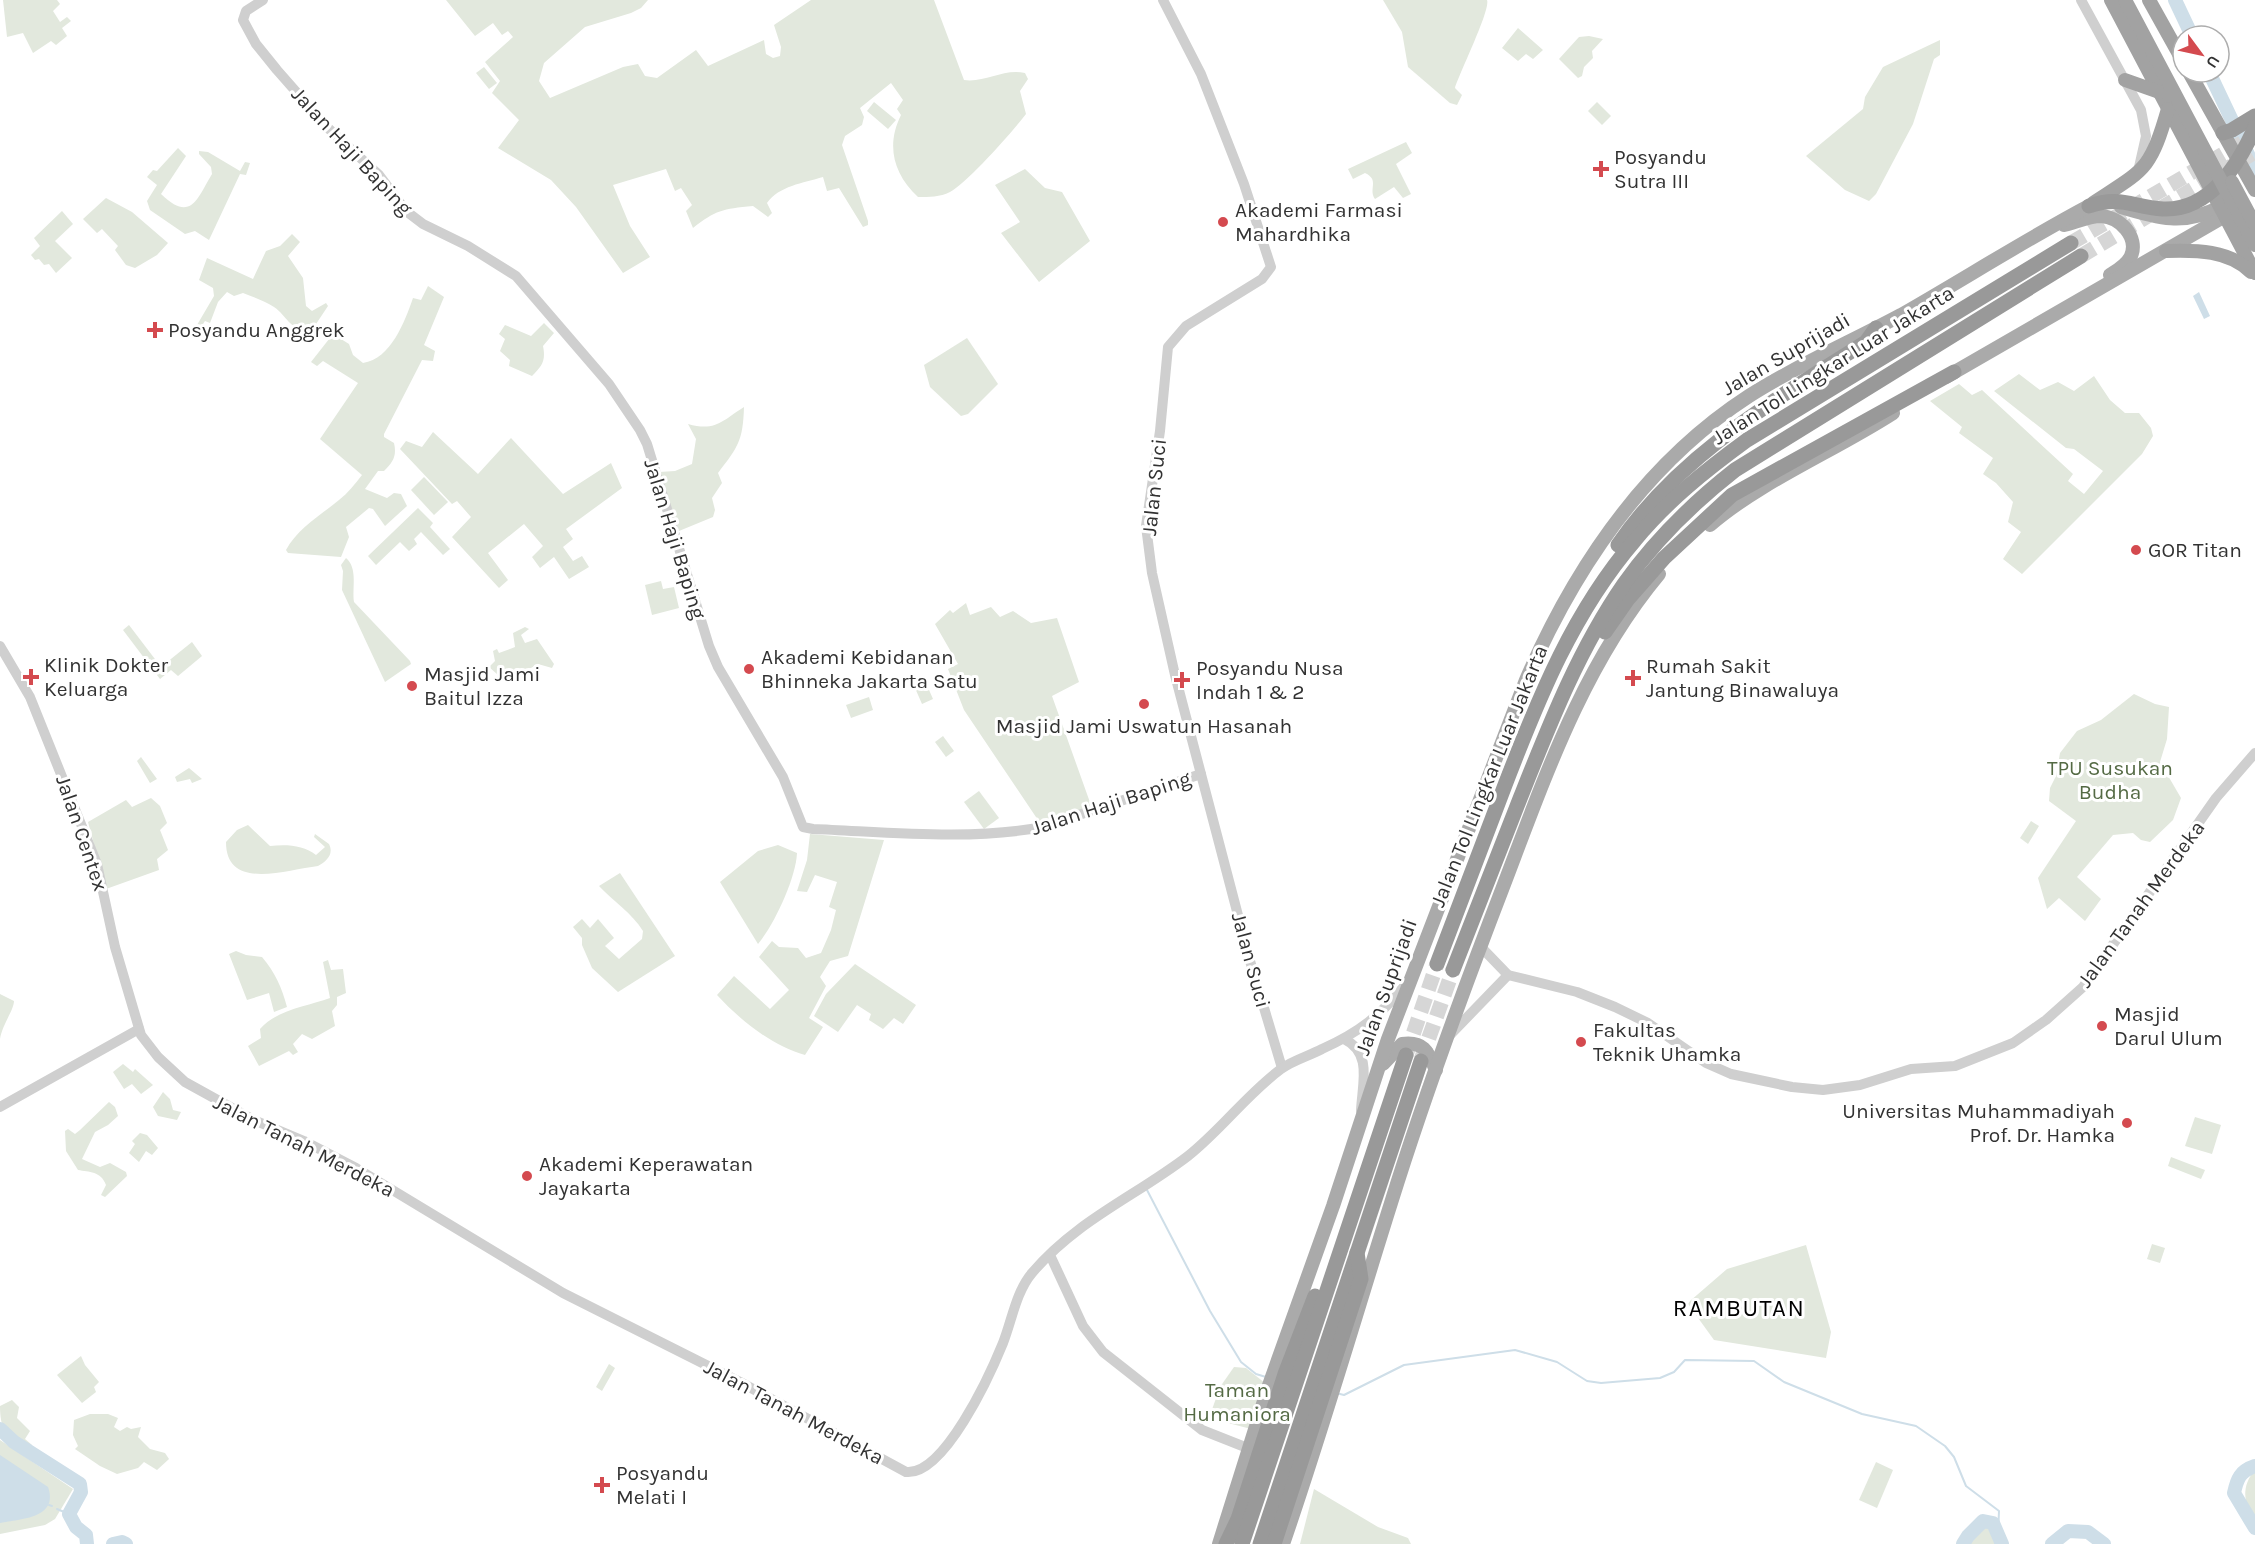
<svg xmlns="http://www.w3.org/2000/svg" width="2255" height="1544" font-family="Karla,sans-serif">
<rect width="100%" height="100%" fill="#fff"/>
<g fill="#e2e8dd">
<polygon points="3,0 57,0 60,4 53,11 60,22 67,17 71,21 62,28 67,36 56,45 51,41 33,53 23,33 7,37"/>
<path d="M 446,0 L 648,0 L 641,8 L 631,13 L 585,27 L 544,63 L 539,81 L 550,98 L 623,67 L 638,64 L 645,76 L 657,78 L 696,50 L 708,66 L 764,40 L 766,54 L 773,58 L 780,56 L 781,47 L 774,25 L 811,0 L 934,0 L 964,80 C 985,83 1004,68 1025,73 L 1028,79 L 1020,91 L 1026,114 C 1013,131 967,183 950,192 C 940,197 929,197 918,197 C 893,174 886,145 901,115 L 897,109 L 903,100 L 891,83 L 860,108 L 864,117 L 862,125 L 845,136 L 842,145 L 868,221 L 868,225 L 863,227 L 839,188 L 827,191 L 823,177 C 803,183 779,186 767,203 L 772,213 L 768,217 L 753,206 C 722,209 716,210 693,228 L 686,211 L 692,205 L 681,188 L 675,191 L 666,169 L 613,185 L 630,226 L 650,257 L 623,273 L 576,207 L 551,180 L 498,148 L 519,120 L 492,93 L 500,81 L 485,62 L 513,37 L 508,31 L 502,35 L 493,23 L 475,36 Z"/>
<path d="M 1383,0 L 1487,0 C 1491,9 1460,72 1455,88 L 1462,95 L 1457,105 L 1450,103 L 1408,67 L 1402,32 Z"/>
<polygon points="1518,28 1543,50 1533,59 1526,54 1518,61 1502,48"/>
<polygon points="1589,36 1603,39 1592,51 1593,58 1584,67 1582,76 1578,78 1559,59 1579,37"/>
<polygon points="1940,40 1940,55 1934,59 1913,124 1876,194 1869,201 1845,190 1806,156 1863,109 1865,97 1883,67"/>
<polygon points="484,67 497,83 489,89 476,73"/>
<polygon points="874,102 896,120 888,129 867,111"/>
<polygon points="1597,102 1611,116 1602,125 1588,111"/>
<path d="M 1406,142 L 1412,153 L 1396,164 L 1411,194 L 1403,198 L 1394,187 L 1375,199 C 1368,189 1380,180 1365,173 L 1353,179 L 1348,169 Z"/>
<path d="M 178,148 L 186,156 L 161,194 C 191,223 197,199 212,174 L 211,167 L 199,154 L 199,151 L 208,152 L 240,171 L 245,162 L 250,163 L 246,175 L 240,174 L 209,240 L 195,231 L 185,234 L 150,210 L 147,201 L 157,185 L 147,177 L 153,170 L 157,171 Z"/>
<polygon points="1025,169 1045,188 1062,192 1090,241 1039,282 1001,233 1020,222 995,185"/>
<polygon points="106,198 132,212 168,243 157,255 135,268 126,265 115,250 118,246 102,229 97,233 83,219"/>
<polygon points="62,211 73,224 55,241 72,258 56,273 49,264 44,265 39,259 35,260 31,255 40,246 34,238"/>
<path d="M 292,234 L 300,242 L 288,256 L 303,278 L 306,306 L 312,311 L 326,303 L 328,306 L 314,327 L 307,331 C 287,327 288,317 274,307 C 265,301 253,297 243,293 L 234,296 L 227,292 L 218,302 L 210,323 L 205,321 L 201,327 L 197,325 L 214,296 L 213,288 L 199,280 L 207,258 L 253,279 L 266,251 L 280,246 Z"/>
<path d="M 428,286 L 444,297 L 424,345 L 435,351 L 433,361 L 422,360 L 384,434 L 384,437 L 394,443 C 397,456 393,462 384,471 L 378,471 L 365,489 L 387,498 L 394,493 L 401,494 L 407,506 L 385,526 L 373,509 L 369,508 L 346,527 L 349,537 L 341,557 L 288,553 L 286,550 C 297,529 321,515 339,500 C 348,493 355,484 362,475 L 320,439 L 358,383 L 323,361 L 317,366 L 311,362 L 333,334 L 349,344 L 353,355 L 363,363 C 391,359 405,321 413,298 L 421,300 Z"/>
<path d="M 544,323 L 554,333 L 543,346 C 546,361 542,366 532,376 L 509,366 L 510,360 L 500,351 L 505,339 L 499,334 L 505,325 L 531,336 Z"/>
<polygon points="967,338 998,384 968,414 961,416 930,387 924,365"/>
<polygon points="2019,374 2040,390 2058,382 2074,391 2094,376 2110,400 2125,413 2139,413 2151,428 2153,436 2142,454 2022,574 2003,559 2021,532 2008,522 2013,502 1996,483 1983,474 1993,458 1959,433 1962,427 1930,401 1959,384 1972,395 1982,390 2073,474 2068,481 2084,494 2103,471 2074,449 2066,448 1994,391"/>
<path d="M 744,407 C 743,441 738,447 718,473 L 722,483 L 712,498 L 715,510 L 713,517 L 679,531 L 659,472 L 675,471 L 692,464 L 696,439 L 688,424 C 716,432 723,420 744,407 Z"/>
<polygon points="433,432 478,474 511,438 563,494 611,463 622,488 566,529 573,539 563,547 573,561 582,556 589,567 569,579 554,557 540,568 532,557 543,546 524,524 488,553 508,580 499,588 452,537 471,517 457,501 452,504 400,449 406,441 422,447"/>
<polygon points="424,477 448,502 434,515 411,490"/>
<polygon points="418,508 433,523 430,527 450,549 443,555 421,532 414,539 417,544 409,551 400,542 376,565 368,556"/>
<path d="M 346,558 C 358,568 352,588 354,602 L 410,661 L 411,664 L 385,682 L 342,590 L 343,571 L 341,565 Z"/>
<polygon points="661,581 663,589 674,587 679,608 652,615 645,585"/>
<polygon points="966,603 970,615 991,607 1000,617 1013,611 1031,623 1057,618 1079,682 1052,696 1092,808 1042,826 964,710 948,669 958,664 935,624 950,610 953,613"/>
<polygon points="129,625 161,667 192,642 202,656 178,676 171,670 160,679 123,630"/>
<polygon points="525,627 529,629 521,635 525,643 537,639 554,664 552,668 538,664 506,682 489,667 495,661 493,651 497,649 499,653 515,647 513,633"/>
<polygon points="926,683 933,699 922,704 915,688"/>
<polygon points="2134,694 2155,704 2169,707 2167,739 2160,762 2181,798 2173,820 2150,842 2141,840 2133,833 2113,835 2077,877 2101,899 2085,921 2059,898 2047,909 2038,878 2076,821 2049,801 2050,788 2056,776 2060,753 2077,731 2101,720"/>
<polygon points="869,697 873,710 851,718 846,705"/>
<polygon points="943,736 954,751 946,757 935,742"/>
<polygon points="141,757 157,779 150,783 137,761"/>
<polygon points="189,768 202,779 192,783 190,779 177,782 175,777"/>
<polygon points="979,791 999,818 984,829 964,802"/>
<polygon points="151,798 160,806 167,823 160,830 168,850 157,859 159,870 106,889 88,822 126,800 132,807"/>
<polygon points="2031,821 2039,826 2028,844 2020,838"/>
<path d="M 248,825 L 270,846 C 286,844 304,845 316,855 L 325,847 L 314,837 L 315,834 L 329,844 C 334,854 327,861 318,866 C 285,870 226,891 226,842 L 237,830 Z"/>
<path d="M 810,834 L 884,840 L 848,956 L 830,961 L 820,977 L 826,986 L 809,1018 L 823,1027 L 805,1055 C 772,1046 740,1020 717,995 L 734,976 L 770,1009 L 789,990 L 759,957 L 772,941 L 779,947 L 798,948 L 806,958 L 821,953 L 831,930 L 836,910 L 829,907 L 837,882 L 815,875 L 807,892 L 797,891 L 807,860 Z"/>
<path d="M 778,845 L 797,853 C 796,878 774,925 758,944 L 720,882 L 758,851 Z"/>
<path d="M 620,873 L 675,956 L 618,992 L 592,968 L 582,945 L 582,938 L 573,927 L 582,919 L 590,928 L 598,919 L 614,938 L 605,946 L 619,959 L 642,939 L 643,931 C 632,913 614,902 599,886 Z"/>
<path d="M 236,951 L 246,955 L 262,957 C 275,972 282,988 287,1007 L 274,1012 L 269,993 L 247,1000 L 229,954 Z"/>
<path d="M 328,960 L 331,970 L 343,969 L 346,993 L 337,997 L 337,1005 L 332,1011 L 335,1026 L 312,1039 L 302,1034 L 293,1044 L 298,1052 L 293,1055 L 289,1051 L 259,1066 L 248,1046 L 261,1038 L 260,1029 C 276,1010 308,1006 330,998 L 323,962 Z"/>
<polygon points="855,964 916,1005 903,1024 894,1018 883,1029 869,1020 871,1014 857,1005 838,1032 814,1016 826,994"/>
<path d="M 0,994 L 14,1001 C 14,1010 2,1025 0,1039 Z"/>
<polygon points="123,1064 133,1072 135,1069 153,1085 141,1094 132,1084 124,1089 113,1072"/>
<polygon points="163,1092 170,1099 173,1110 181,1112 177,1120 158,1116 153,1107"/>
<path d="M 109,1102 L 115,1107 L 118,1116 L 108,1125 L 95,1132 L 82,1159 L 100,1167 L 110,1163 L 126,1172 L 127,1176 L 105,1197 L 101,1195 L 106,1185 C 101,1171 89,1172 78,1170 L 66,1151 L 65,1131 L 68,1129 L 75,1134 L 80,1130 Z"/>
<polygon points="2195,1117 2221,1125 2212,1154 2185,1146"/>
<polygon points="140,1133 147,1135 158,1148 152,1155 146,1151 139,1162 129,1153 135,1144 132,1141"/>
<polygon points="2171,1157 2205,1170 2201,1179 2168,1166"/>
<polygon points="2152,1244 2165,1248 2160,1263 2147,1259"/>
<polygon points="1806,1245 1831,1332 1826,1358 1714,1340 1688,1304 1690,1301 1727,1269"/>
<polygon points="81,1356 85,1365 99,1382 94,1387 96,1392 82,1403 57,1375"/>
<polygon points="609,1364 615,1368 602,1391 596,1387"/>
<polygon points="1234,1367 1246,1368 1265,1383 1251,1429 1209,1418 1220,1387"/>
<path d="M 12,1400 L 19,1407 L 17,1418 L 30,1431 L 25,1439 L 32,1445 L 29,1449 C 6,1441 0,1428 0,1406 Z"/>
<polygon points="90,1414 108,1414 118,1418 114,1427 120,1431 127,1427 131,1429 141,1427 138,1437 150,1449 165,1453 169,1459 157,1470 144,1462 138,1468 117,1474 100,1466 75,1449 78,1446 73,1435 74,1420"/>
<polygon points="0,1440 73,1489 55,1519 45,1525 0,1534"/>
<polygon points="1876,1462 1893,1470 1877,1508 1859,1500"/>
<path d="M 2255,1470 L 2255,1519 C 2243,1503 2241,1486 2255,1470 Z"/>
<polygon points="1314,1489 1378,1527 1408,1538 1411,1544 1300,1544"/>
<polygon points="1983,1522 1992,1524 1999,1544 1965,1544"/>
</g>
<g fill="#cedee8">
<polygon points="2199,292 2210,316 2204,319 2193,296"/>
<path d="M 0,1455 L 48,1487 C 59,1518 21,1519 0,1523 Z"/>
</g>
<g fill="none" stroke-linecap="round" stroke-linejoin="round">
<g stroke="#cedee8" stroke-width="2">
<polyline points="1147,1190 1210,1311 1241,1362 1256,1374 1266,1377"/>
<polyline points="1336,1393 1344,1395 1404,1365 1515,1350 1557,1362 1587,1381 1601,1383 1660,1378 1674,1372 1685,1360 1754,1361 1784,1382 1862,1414 1916,1426 1945,1446 1954,1457 1966,1486 1999,1511 1998,1535"/>
<polyline points="49,1505 52,1506"/>
<polyline points="57,1509 69,1514"/>
</g>
<g stroke="#cedee8" stroke-width="14">
<polyline points="2175,0 2192,36"/>
<polyline points="2209,72 2255,169"/>
<polyline points="0,1429 14,1442 80,1484 81,1492 69,1514 76,1527 86,1535 87,1544"/>
<path d="M 2255,1466 C 2240,1471 2237,1479 2234,1493 L 2255,1528"/>
<polyline points="113,1544 122,1542 126,1544"/>
<polyline points="1963,1544 1968,1536 1983,1521 1993,1523 2002,1544"/>
<polyline points="2052,1544 2068,1531 2088,1532 2104,1544"/>
</g>
<g stroke="#d6d6d6" stroke-width="15" stroke-dasharray="15 8" stroke-linecap="butt">
<polyline points="2071,243 2242,143"/>
<polyline points="2081,256 2255,152"/>
<polyline points="1406,1055 1437,964"/>
<polyline points="1421,1060 1453,970"/>
</g>
<g stroke="#cfcfcf" stroke-width="10">
<path d="M 263,0 L 246,11 L 243,20 L 256,44 L 277,70 L 328,128 L 379,175 L 406,211 L 423,224 L 468,246 L 516,276 L 609,384 L 640,430 L 647,444 L 709,646 L 718,667 L 783,777 L 803,827 L 813,829 C 888,832 969,841 1043,827 L 1201,774"/>
<polyline points="1163,0 1201,74 1244,184 1271,267 1262,279 1186,326 1168,347 1160,431 1146,526 1152,573 1175,675 1250,961 1282,1068"/>
<polyline points="2081,0 2141,110 2146,136 2139,167"/>
<path d="M 0,646 L 30,697 L 97,864 L 115,947 L 141,1035 L 158,1057 L 185,1082 L 254,1120 L 304,1141 L 356,1168 L 563,1293 L 742,1383 L 906,1472 C 944,1476 990,1375 1003,1343 C 1012,1320 1016,1292 1032,1273 C 1077,1220 1136,1196 1188,1156 C 1222,1129 1247,1094 1281,1069 C 1293,1060 1309,1056 1322,1049 C 1360,1032 1381,1015 1407,983"/>
<polyline points="1480,946 1508,975 1577,992 1615,1007 1648,1023 1706,1063 1731,1074 1792,1087 1823,1090 1860,1085 1911,1069 1955,1066 2013,1043 2046,1020 2083,987 2216,798 2255,753"/>
<polyline points="1450,1035 1508,975"/>
<path d="M 1344,1039 C 1373,1053 1362,1084 1361,1111"/>
<polyline points="0,1107 139,1029"/>
<polyline points="1050,1255 1083,1326 1103,1352 1202,1430 1250,1449"/>
</g>
<g stroke="#aaa" stroke-width="14">
<path d="M 2121,207 C 2157,218 2185,226 2220,207"/>
<path d="M 2064,225 C 2076,222 2089,216 2101,216 C 2120,217 2139,237 2131,256 C 2127,265 2118,270 2110,275"/>
<polyline points="1946,377 2225,216"/>
<path d="M 1710,525 C 1761,481 1834,451 1893,413"/>
<path d="M 1383,1064 L 1402,1044 C 1424,1041 1428,1052 1436,1070"/>
<path d="M 1219,1544 L 1268,1388 L 1333,1206 L 1388,1039 L 1526,680 C 1575,567 1644,464 1749,396 C 1797,365 1851,342 1901,315 C 1964,279 2025,240 2089,206 L 2099,204"/>
<path d="M 1283,1544 C 1322,1431 1355,1317 1391,1203 C 1424,1097 1463,991 1503,887 C 1545,777 1583,665 1659,574"/>
</g>
<g stroke="#a2a2a2" stroke-width="14">
<polyline points="2111,0 2255,273"/>
<polyline points="2149,0 2183,61"/>
<polyline points="2189,72 2255,190"/>
<polyline points="2125,80 2159,92"/>
<path d="M 2093,203 C 2145,169 2150,171 2168,109"/>
<path d="M 2166,251 C 2196,250 2229,250 2251,272"/>
</g>
<g stroke="#999" stroke-width="15">
<polyline points="2223,133 2232,130 2255,116"/>
<path d="M 2089,206 C 2121,195 2132,207 2163,209 C 2210,211 2239,164 2255,127"/>
<path d="M 1618,545 C 1680,454 1775,400 1866,342 L 1876,328"/>
<polyline points="1605,632 1628,599 1664,558 1732,495 1954,372"/>
<path d="M 1437,964 C 1460,904 1483,844 1505,785 C 1539,697 1573,612 1635,540 C 1667,501 1706,470 1747,440 L 2071,243"/>
<path d="M 1453,970 C 1476,912 1498,854 1521,796 C 1550,723 1579,649 1624,584 C 1655,540 1693,503 1735,470 L 2081,256"/>
<polyline points="1226,1544 1238,1519 1285,1374 1315,1296"/>
<polyline points="1242,1544 1406,1055"/>
<polyline points="1260,1544 1421,1061"/>
<polyline points="1274,1544 1361,1279 1357,1253"/>
</g>
<g stroke="#a2a2a2" stroke-width="14">
<polyline points="2125,0 2255,245"/>
<polyline points="2232,182 2255,225"/>
</g>
</g>
<g fill="#d44a4f" stroke="#fff" stroke-width="2">
<path d="M1598 160h6v6h6v6h-6v6h-6v-6h-6v-6h6z"/>
<circle cx="1223" cy="222" r="6"/>
<path d="M152 321h6v6h6v6h-6v6h-6v-6h-6v-6h6z"/>
<circle cx="2136" cy="550" r="6"/>
<circle cx="749" cy="669" r="6"/>
<path d="M28 668h6v6h6v6h-6v6h-6v-6h-6v-6h6z"/>
<path d="M1630 669h6v6h6v6h-6v6h-6v-6h-6v-6h6z"/>
<path d="M1179 671h6v6h6v6h-6v6h-6v-6h-6v-6h6z"/>
<circle cx="412" cy="686" r="6"/>
<circle cx="1144" cy="704" r="6"/>
<circle cx="2102" cy="1026" r="6"/>
<circle cx="1581" cy="1042" r="6"/>
<circle cx="2127" cy="1123" r="6"/>
<circle cx="527" cy="1176" r="6"/>
<path d="M599 1476h6v6h6v6h-6v6h-6v-6h-6v-6h6z"/>
</g>
<g text-anchor="middle" stroke-width="6" stroke-linejoin="round" paint-order="stroke">
<g font-size="21" fill="#323232" stroke="#fff">
<text transform="translate(352 151) rotate(47)" y="7">Jalan Haji Baping</text>
<text transform="translate(1786 354) rotate(-30)" y="7">Jalan Suprijadi</text>
<text transform="translate(1833 365) rotate(-32)" y="7">Jalan Tol Lingkar Luar Jakarta</text>
<text transform="translate(1154 487) rotate(-84)" y="7">Jalan Suci</text>
<text transform="translate(675 539) rotate(73)" y="7">Jalan Haji Baping</text>
<text transform="translate(1489 776) rotate(-68)" y="7">Jalan Tol Lingkar Luar Jakarta</text>
<text transform="translate(1111 803) rotate(-18)" y="7">Jalan Haji Baping</text>
<text transform="translate(82 833) rotate(71)" y="7">Jalan Centex</text>
<text transform="translate(2141 904) rotate(-54)" y="7">Jalan Tanah Merdeka</text>
<text transform="translate(1251 960) rotate(75)" y="7">Jalan Suci</text>
<text transform="translate(1386 987) rotate(-70)" y="7">Jalan Suprijadi</text>
<text transform="translate(304 1146) rotate(27)" y="7">Jalan Tanah Merdeka</text>
<text transform="translate(794 1412) rotate(28)" y="7">Jalan Tanah Merdeka</text>
</g>
<g font-size="21" fill="#323232" stroke="#fff" text-anchor="start">
<text x="1614" y="164">Posyandu<tspan x="1614" dy="24">Sutra III</tspan></text>
<text x="1235" y="217">Akademi Farmasi<tspan x="1235" dy="24">Mahardhika</tspan></text>
<text x="168" y="337">Posyandu Anggrek</text>
<text x="2148" y="557">GOR Titan</text>
<text x="761" y="664">Akademi Kebidanan<tspan x="761" dy="24">Bhinneka Jakarta Satu</tspan></text>
<text x="44" y="672">Klinik Dokter<tspan x="44" dy="24">Keluarga</tspan></text>
<text x="1646" y="673">Rumah Sakit<tspan x="1646" dy="24">Jantung Binawaluya</tspan></text>
<text x="1196" y="675">Posyandu Nusa<tspan x="1196" dy="24">Indah 1 &amp; 2</tspan></text>
<text x="424" y="681">Masjid Jami<tspan x="424" dy="24">Baitul Izza</tspan></text>
<text x="1144" y="733" text-anchor="middle">Masjid Jami Uswatun Hasanah</text>
<text x="2114" y="1021">Masjid<tspan x="2114" dy="24">Darul Ulum</tspan></text>
<text x="1593" y="1037">Fakultas<tspan x="1593" dy="24">Teknik Uhamka</tspan></text>
<text x="2115" y="1118" text-anchor="end">Universitas Muhammadiyah<tspan x="2115" dy="24">Prof. Dr. Hamka</tspan></text>
<text x="539" y="1171">Akademi Keperawatan<tspan x="539" dy="24">Jayakarta</tspan></text>
<text x="616" y="1480">Posyandu<tspan x="616" dy="24">Melati I</tspan></text>
</g>
<g font-size="21" fill="#546a44" stroke="#fff">
<text x="2110" y="775">TPU Susukan<tspan x="2110" dy="24">Budha</tspan></text>
<text x="1237" y="1397">Taman<tspan x="1237" dy="24">Humaniora</tspan></text>
</g>
<g font-size="24" letter-spacing="1.5" fill="#000" stroke="#fff">
<text x="1739" y="1316">RAMBUTAN</text>
</g>
</g>
<g transform="translate(2201 54) rotate(123)"><circle r="28" fill="#ffffff" stroke="#adadad" stroke-width="1.5"/>
<path d="M0-4.5L10 22L0 15L-10 22Z" fill="#d44a4f"/>
<text y="-9" font-size="16" font-weight="bold" text-anchor="middle" fill="#323232">U</text>
</g>
</svg>
